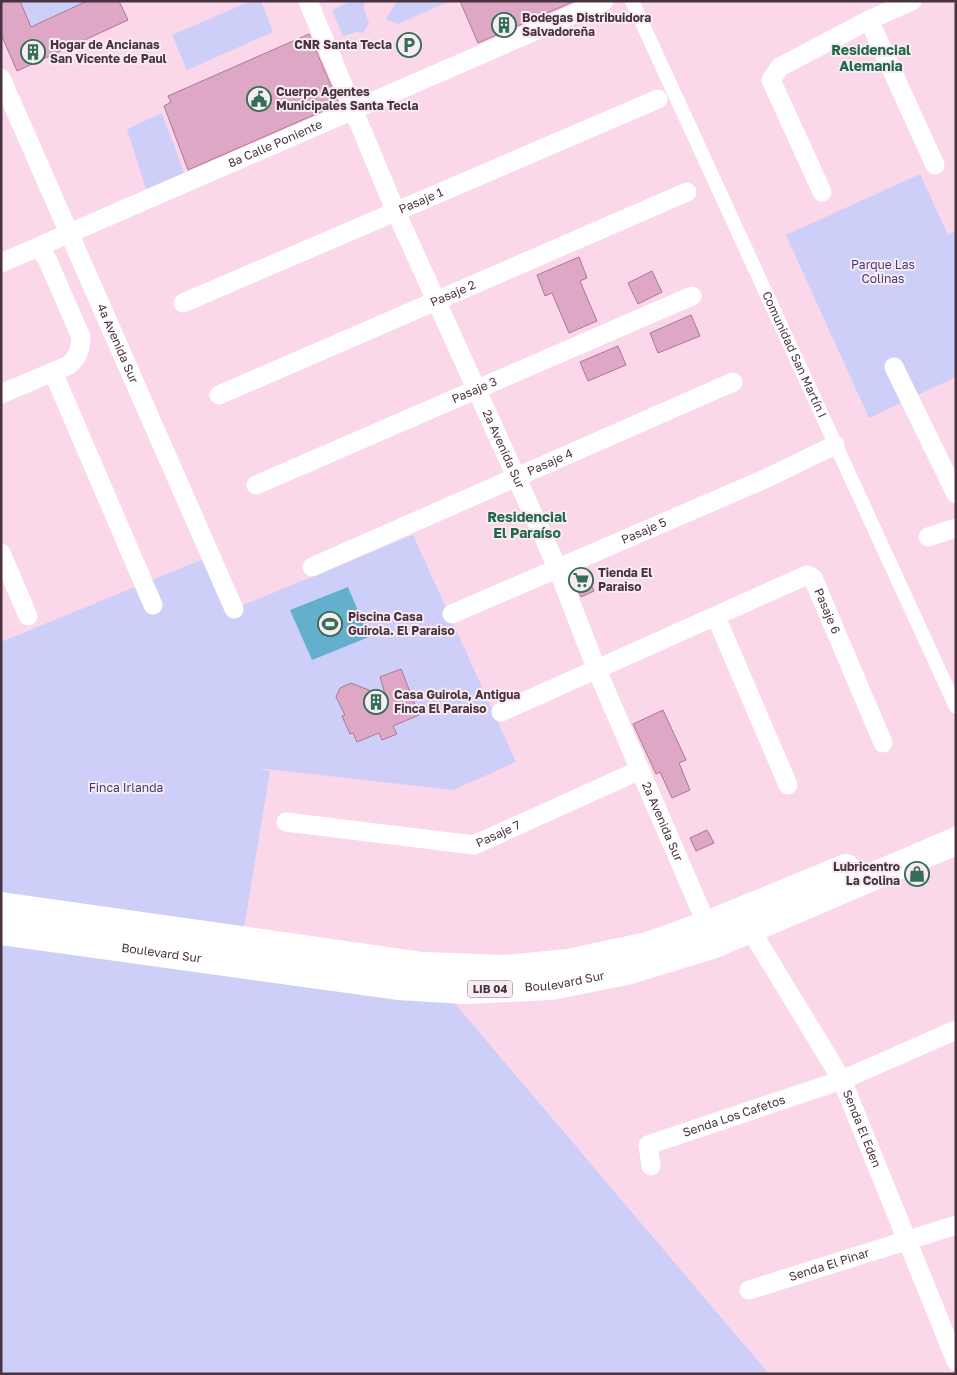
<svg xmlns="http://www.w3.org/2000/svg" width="957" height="1375" font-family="'Golos Text',sans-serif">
<rect width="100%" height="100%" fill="#fad7e9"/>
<g fill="#cecff9">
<polygon points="20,1 87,1 31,27"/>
<polygon points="251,1 261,1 273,32 187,70 172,35"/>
<polygon points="351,1 366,1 363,7 369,23 363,33 357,32 343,36 332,10"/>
<polygon points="397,1 450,1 398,24 386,19"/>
<polygon points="162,113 184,173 146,189 127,129"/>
<polygon points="920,174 948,235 956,231 956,377 869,418 786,235"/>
<polygon points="413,535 516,762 453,790 258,768 270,771 244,928 1,898 1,642 208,557 229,611"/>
<polygon points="1,936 451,999 769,1374 1,1374"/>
</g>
<polygon fill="#63afcc" points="348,587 369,637 312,660 290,610"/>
<g fill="#dfa7c6" stroke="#ab7794">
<polygon points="1,1 20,1 31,27 87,1 119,1 128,20 17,71 1,34"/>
<polygon points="460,1 575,1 478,43"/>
<polygon points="309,34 339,104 188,170 164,106 171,102 168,96"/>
<polygon points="579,257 587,278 580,281 597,321 569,333 552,293 545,296 537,275"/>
<polygon points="652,271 662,292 638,304 628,283"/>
<polygon points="691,315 700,336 658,353 650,333"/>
<polygon points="618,346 626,365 588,381 580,362"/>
<polygon points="584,569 594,591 581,597 572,574"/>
<polygon points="401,669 419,715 393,726 397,734 382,740 379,733 357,742 353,733 350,734 342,716 345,715 336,697 340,688 351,683 386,697 380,677"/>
<polygon points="663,710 686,760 679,763 690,790 672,798 660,772 656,774 633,724"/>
<polygon points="707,830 714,843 696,851 690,838"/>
</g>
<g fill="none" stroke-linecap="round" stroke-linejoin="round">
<path stroke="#fff" stroke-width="14" id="s1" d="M 632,1 L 956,707"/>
<g stroke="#fff" stroke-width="19">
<path id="s2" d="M 308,1 L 396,212 L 557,567 L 596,668 L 707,925"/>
<polyline points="869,20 935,165"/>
<path id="s3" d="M 1,78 L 234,609"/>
<polyline points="822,192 771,80 780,67 869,20 912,1"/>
<path id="s4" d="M 1,263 L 604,1"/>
<path id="s5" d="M 183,303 L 658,99"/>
<polyline points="894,367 956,494"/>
<polyline points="53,372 153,605"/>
<path d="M 1,394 L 69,365 C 78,358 81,349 81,337 L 47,259 L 39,248"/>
<path id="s6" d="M 219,395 L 687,192"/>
<path id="s7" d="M 256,485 L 692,296"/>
<polyline points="928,537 956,528"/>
<polyline points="1,553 28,616"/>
<path id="s8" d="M 312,567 L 733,382"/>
<path id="s9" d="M 452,614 L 767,478 L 835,445"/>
<polyline points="716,617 788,785"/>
<path id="s10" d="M 501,712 L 807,575 L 813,578 L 883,743"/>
<path id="s11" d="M 286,822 L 474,845 L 640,770"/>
<path id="s12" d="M 744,919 L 842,1080 L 956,1361"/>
<path id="s13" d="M 651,1166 L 648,1145 L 842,1080 L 956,1030"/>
<path id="s14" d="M 749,1290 L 956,1225"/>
</g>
<g stroke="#fff" stroke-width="28">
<polyline points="1,906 423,966 505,969 568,963 648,946 707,925 846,868"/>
<path id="s15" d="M 1,931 L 398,986 L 466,990 L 551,986 L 626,971 L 715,944 L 956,841"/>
</g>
</g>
<defs>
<symbol id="building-ring" viewBox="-11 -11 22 22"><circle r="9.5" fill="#f8ecf2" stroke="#346e56" stroke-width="1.5"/><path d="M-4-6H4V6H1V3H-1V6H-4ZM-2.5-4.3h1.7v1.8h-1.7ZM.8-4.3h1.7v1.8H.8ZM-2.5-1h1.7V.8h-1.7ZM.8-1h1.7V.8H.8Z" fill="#346e56"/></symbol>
<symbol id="parking-ring" viewBox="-11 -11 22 22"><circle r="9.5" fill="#f8ecf2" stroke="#346e56" stroke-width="1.5"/><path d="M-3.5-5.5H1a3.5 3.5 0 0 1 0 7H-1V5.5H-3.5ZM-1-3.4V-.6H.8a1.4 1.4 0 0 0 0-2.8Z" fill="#346e56"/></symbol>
<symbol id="civic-ring" viewBox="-11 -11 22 22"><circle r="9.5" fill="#f8ecf2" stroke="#346e56" stroke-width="1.5"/><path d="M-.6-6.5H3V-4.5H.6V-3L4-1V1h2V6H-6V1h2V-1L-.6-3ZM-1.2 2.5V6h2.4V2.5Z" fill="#346e56"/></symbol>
<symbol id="supermarket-ring" viewBox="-11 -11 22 22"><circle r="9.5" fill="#f8ecf2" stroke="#346e56" stroke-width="1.5"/><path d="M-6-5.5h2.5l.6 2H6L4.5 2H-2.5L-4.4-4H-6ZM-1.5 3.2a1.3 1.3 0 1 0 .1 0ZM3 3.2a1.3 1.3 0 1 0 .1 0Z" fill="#346e56"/></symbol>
<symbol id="stadium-ring" viewBox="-11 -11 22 22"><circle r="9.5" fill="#f8ecf2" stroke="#346e56" stroke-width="1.5"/><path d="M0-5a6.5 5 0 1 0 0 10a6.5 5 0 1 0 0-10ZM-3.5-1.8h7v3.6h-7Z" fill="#346e56"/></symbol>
<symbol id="shop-ring" viewBox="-11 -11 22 22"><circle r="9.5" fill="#f8ecf2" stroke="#346e56" stroke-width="1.5"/><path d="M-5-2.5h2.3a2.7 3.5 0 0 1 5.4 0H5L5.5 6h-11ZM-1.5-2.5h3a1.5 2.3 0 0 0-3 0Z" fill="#346e56"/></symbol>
</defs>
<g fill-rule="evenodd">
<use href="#building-ring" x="490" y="11" width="28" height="28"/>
<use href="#parking-ring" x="395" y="31" width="28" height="28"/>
<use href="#building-ring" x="19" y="38" width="28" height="28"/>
<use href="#civic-ring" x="245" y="85" width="28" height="28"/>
<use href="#supermarket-ring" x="567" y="566" width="28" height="28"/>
<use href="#stadium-ring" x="316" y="610" width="28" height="28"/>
<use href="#building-ring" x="362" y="688" width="28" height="28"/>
<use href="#shop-ring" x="903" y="860" width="28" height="28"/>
</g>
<g text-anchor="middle" stroke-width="4" stroke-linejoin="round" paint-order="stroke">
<rect fill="#f8ecf2" stroke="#7e6a75" stroke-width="1" x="467.5" y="980.5" width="45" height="17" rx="4"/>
<g font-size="11" font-weight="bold" fill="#4a3340">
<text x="490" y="993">LIB 04</text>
</g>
<g font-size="12" font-weight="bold" fill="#4a3340" stroke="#f8ecf2" text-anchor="start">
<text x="522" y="22">Bodegas Distribuidora<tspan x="522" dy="14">Salvadoreña</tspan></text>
<text x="50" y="49">Hogar de Ancianas<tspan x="50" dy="14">San Vicente de Paul</tspan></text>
<text x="392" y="49" text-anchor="end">CNR Santa Tecla</text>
<text x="276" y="96">Cuerpo Agentes<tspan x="276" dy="14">Municipales Santa Tecla</tspan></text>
<text x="598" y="577">Tienda El<tspan x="598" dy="14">Paraiso</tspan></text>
<text x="348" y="621">Piscina Casa<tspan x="348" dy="14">Guirola. El Paraiso</tspan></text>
<text x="394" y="699">Casa Guirola, Antigua<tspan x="394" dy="14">Finca El Paraiso</tspan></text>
<text x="900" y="871" text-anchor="end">Lubricentro<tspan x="900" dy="14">La Colina</tspan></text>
</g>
<g font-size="12" fill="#4a3340" stroke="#f8ecf2">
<text dy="4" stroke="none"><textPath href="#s4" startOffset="299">8a Calle Poniente</textPath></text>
<text dy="4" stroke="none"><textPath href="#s5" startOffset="259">Pasaje 1</textPath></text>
<text dy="4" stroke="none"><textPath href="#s6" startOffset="255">Pasaje 2</textPath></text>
<text dy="4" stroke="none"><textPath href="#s3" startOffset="290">4a Avenida Sur</textPath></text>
<text dy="4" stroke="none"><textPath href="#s1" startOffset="389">Comunidad San Martín I</textPath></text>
<text dy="4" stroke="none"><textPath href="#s7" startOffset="238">Pasaje 3</textPath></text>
<text dy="4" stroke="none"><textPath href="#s2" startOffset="489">2a Avenida Sur</textPath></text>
<text dy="4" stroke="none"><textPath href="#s8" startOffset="260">Pasaje 4</textPath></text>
<text dy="4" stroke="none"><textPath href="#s9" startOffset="209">Pasaje 5</textPath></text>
<text dy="4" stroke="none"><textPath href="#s10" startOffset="378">Pasaje 6</textPath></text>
<text dy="4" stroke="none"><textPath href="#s2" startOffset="894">2a Avenida Sur</textPath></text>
<text dy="4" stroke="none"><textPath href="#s11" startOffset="216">Pasaje 7</textPath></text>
<text dy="4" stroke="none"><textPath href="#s15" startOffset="162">Boulevard Sur</textPath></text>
<text dy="4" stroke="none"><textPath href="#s15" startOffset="568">Boulevard Sur</textPath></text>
<text dy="4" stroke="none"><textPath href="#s13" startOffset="112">Senda Los Cafetos</textPath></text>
<text dy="4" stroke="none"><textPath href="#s12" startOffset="241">Senda El Eden</textPath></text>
<text dy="4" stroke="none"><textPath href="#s14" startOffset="84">Senda El Pinar</textPath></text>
</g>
<g font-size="12" fill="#413a81" stroke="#f8ecf2">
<text x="883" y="269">Parque Las<tspan x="883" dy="14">Colinas</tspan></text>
<text x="126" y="792">Finca Irlanda</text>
</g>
<g font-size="14" font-weight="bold" fill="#22664c" stroke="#f8ecf2">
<text x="871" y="55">Residencial<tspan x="871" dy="16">Alemania</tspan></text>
<text x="527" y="522">Residencial<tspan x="527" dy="16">El Paraíso</tspan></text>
</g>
</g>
<rect width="957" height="1375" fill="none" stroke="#4a3340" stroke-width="5"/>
</svg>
